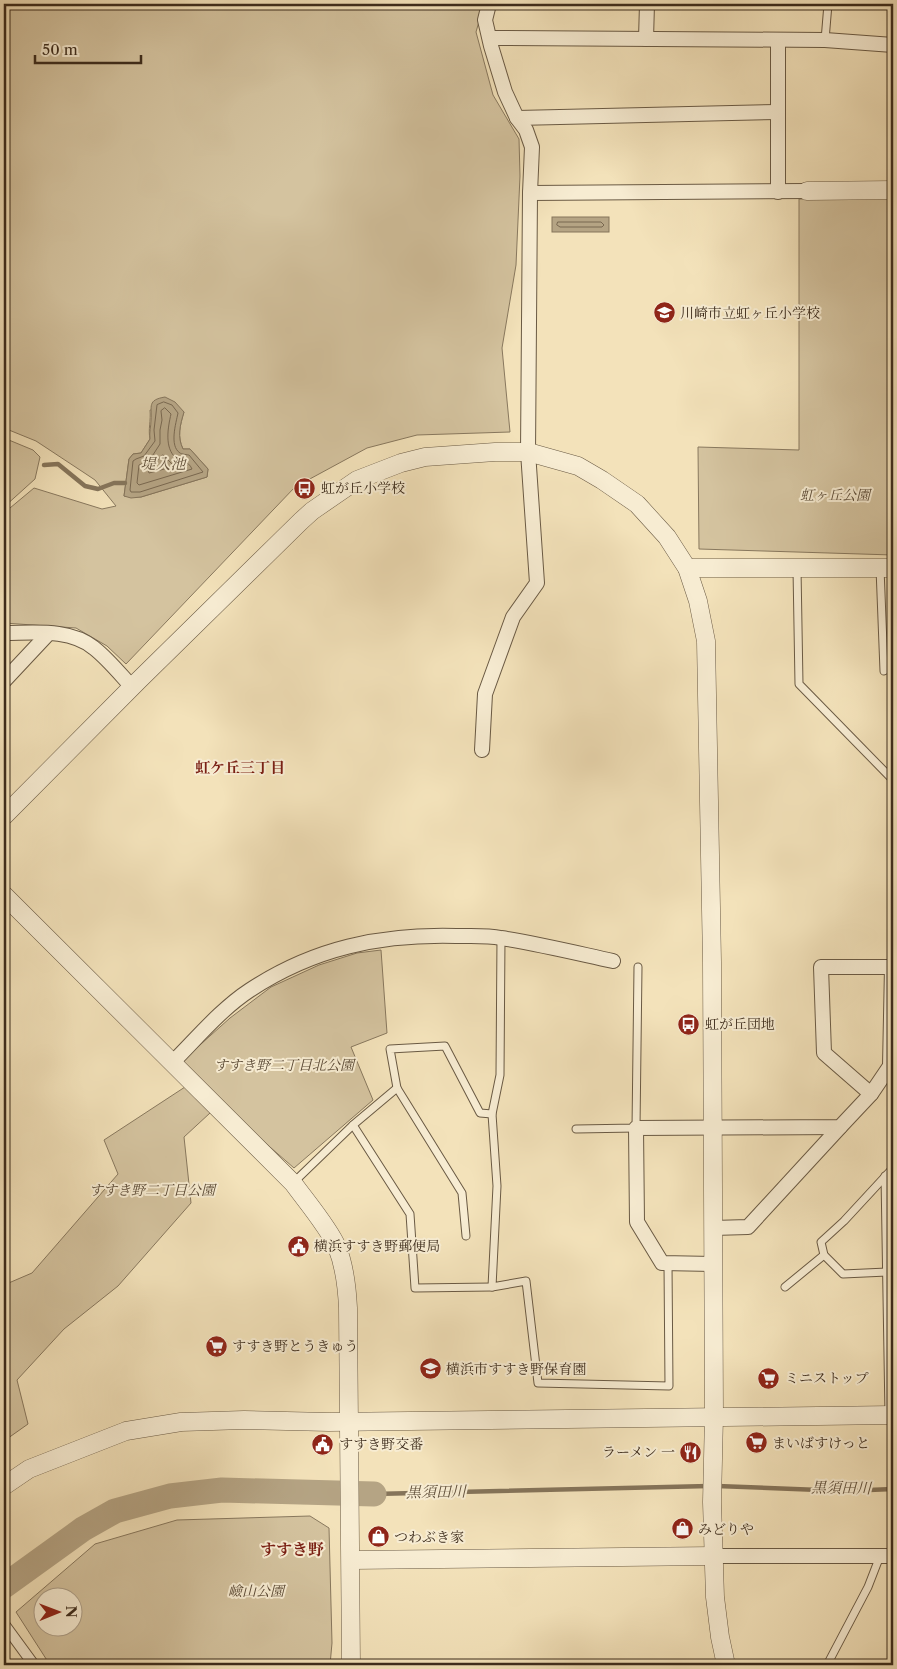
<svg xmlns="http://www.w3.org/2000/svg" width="897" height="1669" font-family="'Libre Caslon Text','Noto Serif JP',serif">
<rect width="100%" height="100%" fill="#f3e2ba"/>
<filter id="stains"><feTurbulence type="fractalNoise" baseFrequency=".004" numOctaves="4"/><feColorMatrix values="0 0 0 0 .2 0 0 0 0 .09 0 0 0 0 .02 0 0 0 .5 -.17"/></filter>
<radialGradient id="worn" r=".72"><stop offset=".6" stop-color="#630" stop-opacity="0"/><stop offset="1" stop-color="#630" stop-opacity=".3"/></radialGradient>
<g fill="#d4c39f" stroke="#88785e" fill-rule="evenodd">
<path d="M 4,4 L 484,4 L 476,32 L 493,95 L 519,139 L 520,176 L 516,265 L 502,348 L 510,432 L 417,435 L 367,448 L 295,487 L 126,664 L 107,646 L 76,628 L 4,623 L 4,513 L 34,488 L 102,509 L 116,506 L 95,480 L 83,472 L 36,441 L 4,428 ZM 150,410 L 184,412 C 180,425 177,437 183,449 L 190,449 L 208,469 L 207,477 L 141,497 L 124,496 L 129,459 L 133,454 L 141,453 L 150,439 C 148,429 151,421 150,410 Z"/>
<polygon points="893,197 893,555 699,549 698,447 799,450 799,199"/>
<polygon points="4,438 33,450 40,457 35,479 4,507"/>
<polygon points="381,950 387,1033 351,1047 373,1100 294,1168 231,1113 182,1061 230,1018 271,987 319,965 357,953"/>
<polygon points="185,1087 210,1113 184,1137 191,1203 118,1286 64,1329 17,1380 28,1424 4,1441 4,1285 32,1273 118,1174 104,1140"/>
<path d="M 310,1516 L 329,1528 L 332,1643 L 330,1665 L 50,1665 L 16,1612 L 95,1544 L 177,1520 ZM 42,1596 L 72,1596 L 72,1626 L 42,1626 Z"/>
</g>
<g fill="#b5a484" stroke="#85745a">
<rect x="552" y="217" width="57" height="15"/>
<path d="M 165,397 L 175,402 L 184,412 C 180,425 177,437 183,449 L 190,449 L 208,469 L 207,477 L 141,497 L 131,498 L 124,496 L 129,459 L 133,454 L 141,453 L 150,439 C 149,432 151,427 151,420 C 152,406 147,400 165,397 Z"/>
</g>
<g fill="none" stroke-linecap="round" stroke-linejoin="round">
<g stroke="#796850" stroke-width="1">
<polygon points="558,222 601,222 604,225 602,227 560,227 557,225"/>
<path d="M 164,402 L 172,405 L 178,413 C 176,423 169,446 180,453 C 181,454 188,455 189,455 L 203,472 L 140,492 L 131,492 L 130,490 L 133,461 L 136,459 L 144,456 L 155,441 L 154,430 L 157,405 Z"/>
<path d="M 165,408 L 171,414 C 168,427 164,448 176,458 C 182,463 188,460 192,469 L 139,485 L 137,483 L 139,465 L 149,461 L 160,444 L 160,430 L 162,420 L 161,411 Z"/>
<polygon points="163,455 172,464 172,467 149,473 148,470"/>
</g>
<g stroke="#85745a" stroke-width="4.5">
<polyline points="44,465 58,464 85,486 98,489 114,483 125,483"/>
<polyline points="717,1486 845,1491 893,1489"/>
<polyline points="374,1494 709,1486"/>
</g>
<polyline stroke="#b5a484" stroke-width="25" points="4,1586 83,1529 115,1511 170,1496 222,1490 374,1494"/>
<defs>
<g id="service">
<polyline points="825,40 828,4"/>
<polyline points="880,568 884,671"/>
<polyline points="797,569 799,684 893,780"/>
<polyline points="501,938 500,1075 492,1114 497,1186 492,1287 526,1281 538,1383 669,1386 668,1264"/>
<polyline points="353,1125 410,1214 415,1288 492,1287"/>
<polyline points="576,1129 636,1128 638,967"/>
<polyline points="885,1176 889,1415"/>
<polyline points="293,1183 353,1125 397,1088"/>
<polyline points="466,1236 462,1193 397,1088 390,1049 445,1046 480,1113 492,1114"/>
<polyline points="887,1272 843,1274 824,1255 821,1242 844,1221 893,1168"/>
<polyline points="785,1287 824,1255"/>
<polyline points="827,1665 868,1587 880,1556"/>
</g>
<polyline id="pedestrian" points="4,1624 34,1665"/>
<g id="minor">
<polyline points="490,38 825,40 893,45"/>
<polyline points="646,39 647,4"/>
<polyline points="778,40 778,192"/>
<polyline points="517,118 778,112"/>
<polyline points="530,193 807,191"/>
<path d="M 4,633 C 33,633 70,628 94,648 C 108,659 120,674 132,687"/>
<polyline points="4,681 48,634"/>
<polyline points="482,750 485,694 513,617 537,583 528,452 530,193 532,147 526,130 517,118 505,92 491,46 485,20 489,4"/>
<path d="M 172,1063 C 197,1038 221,1009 250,990 C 314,948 380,934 456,936 C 471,936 487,935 501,938 C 539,944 576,953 613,961"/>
<polyline points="871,1094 824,1053 821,967 893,967"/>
<polyline points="713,1228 748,1227 840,1127"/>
<polyline points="713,1264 662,1263 637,1222 636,1128 840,1127 871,1094 890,1066 892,967"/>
<polyline points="714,1556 893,1556"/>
</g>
<g id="tertiary">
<polyline points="807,191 893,190"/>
<polyline points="687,568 893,568"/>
<polyline points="4,816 138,681 301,521 312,511 357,480 401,463 425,457 495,452 528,452 578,466 602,480 637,504 667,537 687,568 698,601 706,641 712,962 714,1416 712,1502 715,1597 720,1637 726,1665"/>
<path d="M 4,895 L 293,1183 C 306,1201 329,1228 337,1247 C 345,1267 347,1287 348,1308 L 351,1665"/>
<polyline points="4,1486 29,1469 126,1431 181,1422 244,1420 329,1422 893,1415"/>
<polyline points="351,1560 714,1556"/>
</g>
</defs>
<use href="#service" stroke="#6a5a44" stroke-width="9"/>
<use href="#pedestrian" stroke="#6a5a44" stroke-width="12"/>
<use href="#minor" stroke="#6a5a44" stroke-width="16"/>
<use href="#tertiary" stroke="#6a5a44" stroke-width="19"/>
<use href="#service" stroke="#f7ecd2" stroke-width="7"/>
<use href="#pedestrian" stroke="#f7ecd2" stroke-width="10"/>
<use href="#minor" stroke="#f7ecd2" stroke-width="14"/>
<use href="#tertiary" stroke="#f7ecd2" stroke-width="18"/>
</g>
<defs>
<symbol id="school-disc" viewBox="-11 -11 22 22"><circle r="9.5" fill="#8f2418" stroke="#f7ecd2"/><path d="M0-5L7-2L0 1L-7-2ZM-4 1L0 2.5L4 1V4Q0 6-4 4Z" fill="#fff"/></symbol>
<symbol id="bus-disc" viewBox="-11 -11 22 22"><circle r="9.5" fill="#8f2418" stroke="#f7ecd2"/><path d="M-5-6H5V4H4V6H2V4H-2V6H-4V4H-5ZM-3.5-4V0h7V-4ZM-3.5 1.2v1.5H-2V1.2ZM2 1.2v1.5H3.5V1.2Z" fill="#fff"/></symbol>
<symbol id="civic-disc" viewBox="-11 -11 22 22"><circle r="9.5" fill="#8f2418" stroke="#f7ecd2"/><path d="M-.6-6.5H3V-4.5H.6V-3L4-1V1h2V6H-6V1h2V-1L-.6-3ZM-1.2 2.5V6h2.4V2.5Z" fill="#fff"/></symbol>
<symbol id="supermarket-disc" viewBox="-11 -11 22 22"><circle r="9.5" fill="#8f2418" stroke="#f7ecd2"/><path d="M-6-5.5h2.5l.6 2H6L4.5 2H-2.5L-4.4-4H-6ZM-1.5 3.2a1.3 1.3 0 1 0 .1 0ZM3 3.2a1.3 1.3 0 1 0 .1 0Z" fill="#fff"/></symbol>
<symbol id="restaurant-disc" viewBox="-11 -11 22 22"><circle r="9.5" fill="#8f2418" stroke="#f7ecd2"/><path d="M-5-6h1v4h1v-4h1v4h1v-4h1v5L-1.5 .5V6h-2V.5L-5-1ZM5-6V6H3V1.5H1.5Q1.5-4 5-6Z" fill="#fff"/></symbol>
<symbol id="shop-disc" viewBox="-11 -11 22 22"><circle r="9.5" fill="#8f2418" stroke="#f7ecd2"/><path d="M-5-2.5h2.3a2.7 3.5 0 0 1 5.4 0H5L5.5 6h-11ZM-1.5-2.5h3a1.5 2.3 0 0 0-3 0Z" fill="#fff"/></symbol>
</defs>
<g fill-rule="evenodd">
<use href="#school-disc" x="652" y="300" width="25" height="25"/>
<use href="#bus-disc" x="292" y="476" width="25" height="25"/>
<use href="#bus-disc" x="676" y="1012" width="25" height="25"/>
<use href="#civic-disc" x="286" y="1234" width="25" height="25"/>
<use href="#supermarket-disc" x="204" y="1334" width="25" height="25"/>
<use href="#school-disc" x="418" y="1356" width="25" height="25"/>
<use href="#supermarket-disc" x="756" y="1366" width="25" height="25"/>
<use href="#supermarket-disc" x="744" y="1430" width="25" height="25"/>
<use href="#civic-disc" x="310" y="1432" width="25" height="25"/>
<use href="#restaurant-disc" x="678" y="1440" width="25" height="25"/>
<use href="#shop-disc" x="670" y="1516" width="25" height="25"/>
<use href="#shop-disc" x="366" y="1524" width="25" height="25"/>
</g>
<g text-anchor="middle" stroke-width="4" stroke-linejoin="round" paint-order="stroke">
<g font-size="14" fill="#3d2c1c" stroke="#f7ecd2" text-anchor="start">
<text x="680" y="318">川崎市立虹ヶ丘小学校</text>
<text x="321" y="493">虹が丘小学校</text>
<text x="705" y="1029">虹が丘団地</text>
<text x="314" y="1251">横浜すすき野郵便局</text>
<text x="232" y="1351">すすき野とうきゅう</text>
<text x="446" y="1374">横浜市すすき野保育園</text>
<text x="785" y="1383">ミニストップ</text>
<text x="772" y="1448">まいばすけっと</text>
<text x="339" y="1449">すすき野交番</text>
<text x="675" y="1457" text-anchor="end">ラーメン 一</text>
<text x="698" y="1534">みどりや</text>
<text x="394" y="1542">つわぶき家</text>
</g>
<g font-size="14" font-style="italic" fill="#5b4a36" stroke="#f7ecd2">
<text x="835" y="500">虹ヶ丘公園</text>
<text x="284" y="1070">すすき野二丁目北公園</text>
<text x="152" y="1195">すすき野二丁目公園</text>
<text x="256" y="1596">嶮山公園</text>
</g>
<g font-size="15" font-style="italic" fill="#61503b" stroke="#f7ecd2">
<text x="163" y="469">堤入池</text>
<text transform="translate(841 1488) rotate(1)" y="5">黒須田川</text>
<text transform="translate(436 1492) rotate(-1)" y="5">黒須田川</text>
</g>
<g font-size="15" font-weight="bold" fill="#7a1f14" stroke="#f7ecd2">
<text x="240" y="773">虹ケ丘三丁目</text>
</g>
<g font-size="16" font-weight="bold" fill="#7a1f14" stroke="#f7ecd2">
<text x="292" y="1555">すすき野</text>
</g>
</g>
<rect width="897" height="1669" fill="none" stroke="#f3e2ba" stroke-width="20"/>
<rect x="5" y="5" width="887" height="1659" fill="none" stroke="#3d2c1c" stroke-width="2.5"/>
<rect x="10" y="10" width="877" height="1649" fill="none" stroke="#3d2c1c"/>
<g transform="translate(58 1612) rotate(89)"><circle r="24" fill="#f7ecd2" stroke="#ad9f89"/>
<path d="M0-4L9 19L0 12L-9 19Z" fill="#8f2418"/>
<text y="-8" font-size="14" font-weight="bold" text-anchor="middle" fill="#3d2c1c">N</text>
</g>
<path d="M35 55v8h106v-8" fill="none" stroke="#3d2c1c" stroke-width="2.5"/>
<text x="42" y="55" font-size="15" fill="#3d2c1c" stroke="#f7ecd2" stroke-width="4" paint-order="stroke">50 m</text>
<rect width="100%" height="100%" filter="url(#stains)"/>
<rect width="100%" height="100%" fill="url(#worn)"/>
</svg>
